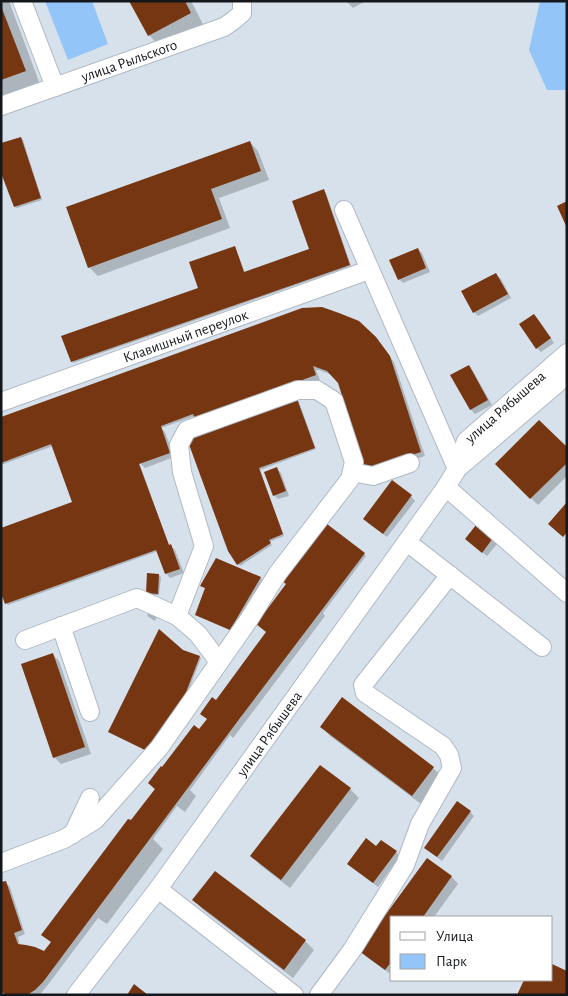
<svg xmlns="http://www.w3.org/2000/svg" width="568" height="996" font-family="'Alegreya Sans',sans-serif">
<rect width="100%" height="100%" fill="#d7e1ec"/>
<g fill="#94c5f8">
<polygon points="45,1 92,1 108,44 68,60"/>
<polygon points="540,1 567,1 567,90 547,90 529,50"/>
</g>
<g fill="#0003">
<polygon points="1,1 9,1 41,87 1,102"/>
<polygon points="130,1 191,1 206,30 165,52 149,35"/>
<polygon points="346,1 366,1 353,8"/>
<polygon points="21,138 23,140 42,200 17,208 15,207"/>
<polygon points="250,142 258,151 269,180 219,198 230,228 98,276 89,267"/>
<polygon points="324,191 326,193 351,266 73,363 72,362 199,289 234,247 236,249 245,273 310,250"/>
<polygon points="417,249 422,253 430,272 403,283 399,279"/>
<polygon points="496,274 501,279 511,298 478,316 474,312"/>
<polygon points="534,315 538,319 554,343 541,352 537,348"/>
<polygon points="375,338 394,362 425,456 371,474 339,382 332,375 319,370 316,370 320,380 201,423 195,416 161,428 165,432 174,457 145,468 139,462 169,546 171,546 175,550 184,573 170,578 166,573 158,551 8,605 6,603 74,503 53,446 1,465 1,418"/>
<polygon points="469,366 473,371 492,405 475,414 471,410"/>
<polygon points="297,400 299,402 316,449 260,470 284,536 269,542 272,545 240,566 229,551 189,440"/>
<polygon points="567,449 567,476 538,505 496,464"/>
<polygon points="277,469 281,473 289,496 278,499 274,495"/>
<polygon points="411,496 415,501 387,537 368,523"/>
<polygon points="477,526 497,544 487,556 471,543"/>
<polygon points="364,554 366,556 323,613 325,616 233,738 230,735 190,790 196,796 185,812 177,806 153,839 163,849 107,924 98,918 47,986 40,994 6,995 1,990 5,882 10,887 25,934 18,937 20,946 44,953 135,826 155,790 149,783 199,731 208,719 216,701 267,633 287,586 298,565"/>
<polygon points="216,559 261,578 262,580 232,631 198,616 206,589 202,586"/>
<polygon points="159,575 161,577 159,595 149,595 147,593"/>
<polygon points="149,611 157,616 155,621 147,616"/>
<polygon points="183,651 199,657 201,658 181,710 148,751 111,733"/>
<polygon points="53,655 59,661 91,754 61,764 54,757"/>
<polygon points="322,727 433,768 442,776 421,804 330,736"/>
<polygon points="320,767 350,789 359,798 290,888 260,865 252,856"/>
<polygon points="470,812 474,816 442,861 430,852"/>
<polygon points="396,852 400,856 378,887 353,868"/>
<polygon points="427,859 452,877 458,884 434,917 392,917 392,975 368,958 361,951"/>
<polygon points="215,873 305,941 314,950 293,978 202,909 194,900"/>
</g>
<g fill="#753611">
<polygon points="129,1 185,1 191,13 148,36"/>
<polygon points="1,6 26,71 1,80"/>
<polygon points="21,137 41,198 14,207 1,173 1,143"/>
<polygon points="250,141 261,171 211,189 222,219 88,268 66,207"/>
<polygon points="324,189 350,265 71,362 61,336 198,288 189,262 235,246 244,272 309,249 292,201"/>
<polygon points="567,201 567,228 557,206"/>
<polygon points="418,248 426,268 398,280 389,260"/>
<polygon points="496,273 508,294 473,313 461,291"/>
<polygon points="322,307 339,313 359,321 376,337 390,356 421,452 366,470 338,383 327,371 313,366 316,375 195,419 193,414 161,426 170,453 139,464 169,545 171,544 180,569 165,574 156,550 5,604 1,593 1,528 72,502 51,444 1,463 1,417 302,308"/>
<polygon points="534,314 551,338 536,349 519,324"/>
<polygon points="469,365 488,400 470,410 450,375"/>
<polygon points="297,399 315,448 259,468 283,534 269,540 271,543 237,565 228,551 187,439"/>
<polygon points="539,420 567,447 567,463 530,499 495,464"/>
<polygon points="277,467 286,491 273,496 264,472"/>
<polygon points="392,480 412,495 383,534 363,519"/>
<polygon points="567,502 567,532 563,537 548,524"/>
<polygon points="327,524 365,553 240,718 43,982 35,990 27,995 7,995 1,992 1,882 6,881 22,930 14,933 18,944 26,945 35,947 44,951 51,942 41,935 128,819 131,820 155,789 148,783 161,766 162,767 194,725 199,729 207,719 200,714 212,697 216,700 266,632 256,624 286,584 279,579 294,560 297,563"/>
<polygon points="476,525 493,538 482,553 465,539"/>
<polygon points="216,558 261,577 230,630 195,615 205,588 200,586"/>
<polygon points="147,573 159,574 158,594 146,593"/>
<polygon points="159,629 183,650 200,656 180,708 145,750 108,732"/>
<polygon points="53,653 85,747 53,758 21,664"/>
<polygon points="342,697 434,767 412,796 320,727"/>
<polygon points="320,765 351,788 281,880 250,856"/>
<polygon points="457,801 471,811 437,857 424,848"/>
<polygon points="366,838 376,846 381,840 397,851 373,883 347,864"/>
<polygon points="427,858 452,876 423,917 392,917 392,961 385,970 359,951"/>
<polygon points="215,871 306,940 284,970 192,900"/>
<polygon points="552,964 567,971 567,995 517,995 524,980 552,980"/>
<polygon points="134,984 148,995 127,995"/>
</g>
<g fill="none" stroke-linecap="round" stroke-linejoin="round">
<defs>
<g id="minor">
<polyline points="22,1 55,87"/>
<path id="s1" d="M 1,106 L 224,27 L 234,20 L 242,13 L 242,1"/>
<polyline points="344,210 457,469 567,375"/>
<path id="s2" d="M 1,402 L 369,270"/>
<polyline points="352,472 373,476 410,463"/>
<polyline points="446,487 567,593"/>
<polyline points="407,542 542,647"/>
<polyline points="61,626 90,712"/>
<polyline points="25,640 137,598 177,616 198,634 219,662"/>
<polyline points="73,834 90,798"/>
<polyline points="1,863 64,839 95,820 159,748 248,621 278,573 350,479 354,462 334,401 317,390 298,390 187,430 179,445 182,472 204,546 177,616"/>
<polyline points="158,889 294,995"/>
<path id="s3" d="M 76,995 L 158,889 L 446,487 L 457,469 L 466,441 L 567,353"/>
<polyline points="319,995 352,950 405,865 420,824 452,768 449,755 443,746 365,693 363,685 450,575"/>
</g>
</defs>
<use href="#minor" stroke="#afb9c4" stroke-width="20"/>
<use href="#minor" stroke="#fff" stroke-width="18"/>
</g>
<g text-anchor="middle" stroke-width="5" stroke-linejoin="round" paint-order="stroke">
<g font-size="15" fill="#14171b" stroke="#fff">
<text dy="5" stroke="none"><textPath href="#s1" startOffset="136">улица Рыльского</textPath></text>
<text dy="5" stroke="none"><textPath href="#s2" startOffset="196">Клавишный переулок</textPath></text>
<text dy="5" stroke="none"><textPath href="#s3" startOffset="731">улица Рябышева</textPath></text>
<text dy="5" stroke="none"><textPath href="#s3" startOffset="325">улица Рябышева</textPath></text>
</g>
</g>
<rect width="568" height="996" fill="none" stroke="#14171b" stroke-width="5"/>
<rect x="390" y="916" width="162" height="65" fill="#ffffff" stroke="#a1a2a4"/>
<rect x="400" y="932" width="25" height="8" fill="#ffffff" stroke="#a1a2a4"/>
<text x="436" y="941" font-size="15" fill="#14171b">Улица</text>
<rect x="400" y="954" width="25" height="15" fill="#94c5f8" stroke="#a1a2a4"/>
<text x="436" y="966" font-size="15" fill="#14171b">Парк</text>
</svg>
